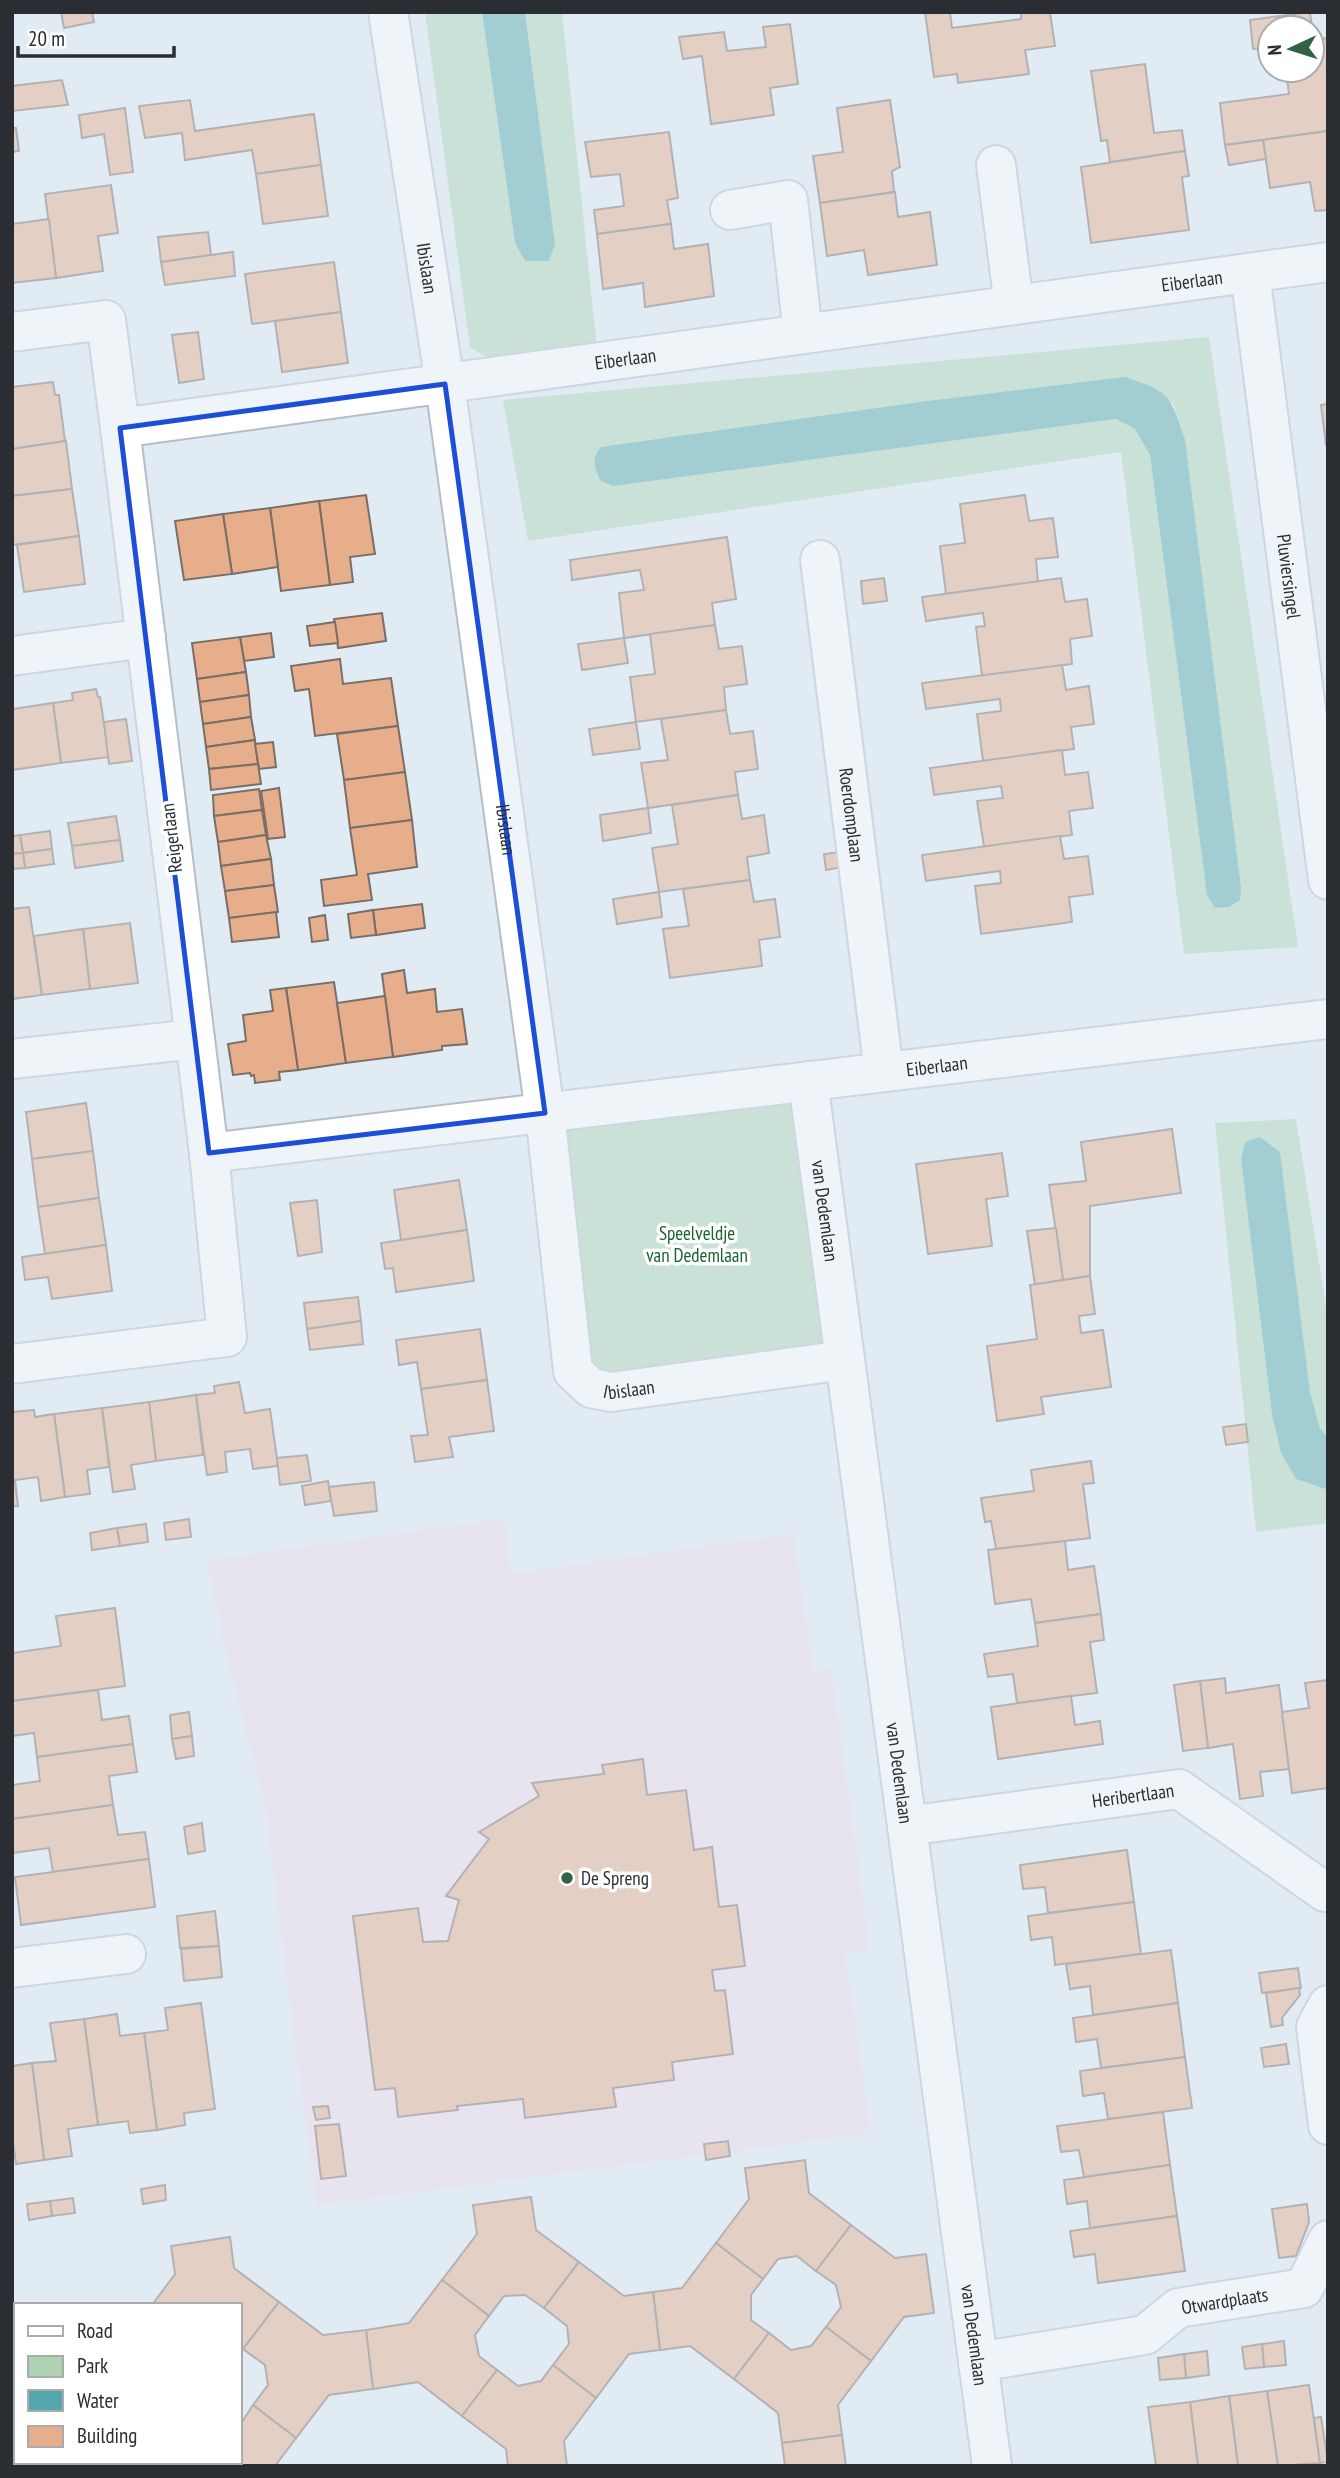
<svg xmlns="http://www.w3.org/2000/svg" width="1340" height="2478" font-family="'PT Sans Narrow',sans-serif">
<rect width="100%" height="100%" fill="#e1ebf4"/>
<polygon fill="#edd9e9" points="504,1519 511,1574 793,1534 813,1671 831,1669 870,1950 845,1954 871,2133 316,2205 265,1805 225,1648 207,1561"/>
<g fill="#aed4b3" fill-rule="evenodd">
<polygon points="425,12 482,12 515,243 525,261 555,244 525,12 562,12 597,349 499,365 470,347"/>
<path d="M 1209,337 L 1298,947 L 1184,954 L 1121,452 L 528,541 L 503,400 ZM 1173,403 L 1185,439 L 1241,887 L 1229,907 L 1215,908 L 1207,894 L 1150,455 L 1135,429 L 1116,419 L 613,486 Z"/>
<polygon points="803,1088 835,1354 612,1379 591,1365 561,1126"/>
<polygon points="1296,1119 1328,1319 1328,1438 1320,1428 1310,1392 1280,1152 1245,1142 1241,1159 1272,1415 1281,1453 1296,1479 1328,1490 1328,1523 1256,1532 1215,1123"/>
</g>
<g fill="#53a8ac">
<polygon points="482,12 525,12 555,244 549,261 525,261 515,243"/>
<path d="M 1124,377 C 1170,391 1170,395 1185,439 L 1241,887 L 1240,900 L 1229,907 L 1215,908 L 1207,895 L 1150,455 L 1135,429 L 1116,419 L 613,486 L 601,481 C 594,468 591,459 601,447 L 920,402 Z"/>
<polygon points="1260,1137 1280,1152 1310,1392 1320,1428 1328,1438 1328,1490 1296,1479 1281,1453 1272,1415 1241,1159 1245,1142"/>
</g>
<g fill="#e6ae8a" stroke="#796e68" stroke-width="2">
<polygon points="61,12 92,12 94,22 64,28"/>
<polygon points="925,12 950,12 952,28 1021,19 1021,12 1050,12 1055,46 1025,50 1029,74 958,83 957,74 934,77"/>
<polygon points="1310,12 1312,28 1270,28 1270,47 1253,49 1250,20"/>
<polygon points="790,24 798,84 770,88 774,115 711,124 702,56 683,59 679,37 724,32 727,51 766,47 763,27"/>
<polygon points="1312,30 1313,39 1328,38 1328,131 1225,145 1220,103 1289,94 1286,70 1312,70"/>
<polygon points="1145,64 1154,133 1182,130 1185,151 1110,162 1107,140 1101,141 1091,71"/>
<polygon points="62,80 68,105 12,111 12,86"/>
<polygon points="190,100 195,131 314,114 321,165 256,174 252,150 185,160 182,133 145,138 139,106"/>
<polygon points="890,100 900,167 892,171 894,192 820,203 813,156 843,152 837,108"/>
<polygon points="125,108 133,172 110,175 104,134 82,138 79,115"/>
<polygon points="12,128 16,128 19,151 12,152"/>
<polygon points="1328,131 1328,210 1315,211 1310,182 1270,188 1263,140"/>
<polygon points="669,132 678,198 667,200 671,224 597,234 594,210 624,206 620,174 591,177 585,142"/>
<polygon points="1263,140 1266,159 1229,165 1225,145"/>
<polygon points="1185,151 1189,176 1182,177 1189,230 1091,243 1081,167"/>
<polygon points="321,165 328,216 263,224 256,174"/>
<polygon points="111,185 118,233 98,236 103,271 56,278 45,194"/>
<polygon points="895,192 898,217 930,212 937,265 868,275 864,250 827,256 820,203"/>
<polygon points="49,219 56,278 12,283 12,224"/>
<polygon points="671,224 674,249 708,244 714,296 645,307 643,283 603,289 597,234"/>
<polygon points="208,232 211,255 161,262 158,237"/>
<polygon points="233,252 235,276 165,285 161,262"/>
<polygon points="334,262 341,312 252,324 245,274"/>
<polygon points="341,312 348,363 282,372 275,321"/>
<polygon points="198,332 204,379 179,383 172,335"/>
<polygon points="53,382 55,395 59,395 65,441 12,449 12,387"/>
<polygon points="1328,404 1328,445 1326,445 1321,405"/>
<polygon points="66,441 72,489 12,496 12,449"/>
<polygon points="72,489 79,536 12,545 12,496"/>
<polygon points="366,495 375,554 350,557 353,582 330,585 319,501"/>
<polygon points="1025,495 1029,521 1053,518 1058,557 1036,559 1038,582 946,594 940,546 965,543 960,504"/>
<polygon points="319,501 330,585 281,591 270,508"/>
<polygon points="270,508 278,567 232,574 223,514"/>
<polygon points="223,514 232,574 184,580 175,521"/>
<polygon points="79,536 85,584 24,592 17,545"/>
<polygon points="727,537 736,599 712,603 715,625 624,638 619,593 644,590 640,570 572,580 570,560"/>
<polygon points="884,578 887,601 863,604 861,581"/>
<polygon points="1061,578 1065,602 1087,599 1092,636 1070,639 1072,664 982,676 976,627 985,626 983,613 926,621 922,597"/>
<polygon points="382,613 386,641 338,648 334,619"/>
<polygon points="335,622 338,643 310,646 307,626"/>
<polygon points="715,625 719,649 742,646 747,684 724,687 726,710 636,722 630,677 655,674 650,634"/>
<polygon points="271,633 274,657 244,661 240,637"/>
<polygon points="240,637 246,672 197,679 192,643"/>
<polygon points="624,638 628,663 582,670 578,644"/>
<polygon points="340,659 343,684 391,678 398,726 315,736 309,689 295,691 291,666"/>
<polygon points="1062,665 1066,690 1089,686 1094,724 1071,727 1074,749 983,761 977,714 1001,711 1000,699 926,709 922,683"/>
<polygon points="246,672 249,695 200,702 197,679"/>
<polygon points="96,689 98,697 100,697 109,757 61,763 53,703 73,700 72,693"/>
<polygon points="249,695 251,717 203,724 200,702"/>
<polygon points="53,703 61,763 12,770 12,709"/>
<polygon points="726,710 730,734 753,731 758,769 735,772 738,795 648,808 641,763 668,760 661,719"/>
<polygon points="251,717 255,740 206,747 203,724"/>
<polygon points="126,719 132,761 109,764 104,722"/>
<polygon points="636,722 640,749 593,755 589,729"/>
<polygon points="398,726 405,772 344,780 337,734"/>
<polygon points="255,740 258,764 209,769 206,747"/>
<polygon points="273,742 276,767 259,769 255,744"/>
<polygon points="1062,750 1065,775 1088,772 1093,808 1069,811 1072,835 984,847 977,801 1003,798 1001,786 934,795 930,768"/>
<polygon points="258,764 261,784 211,790 209,769"/>
<polygon points="405,772 412,820 350,828 344,780"/>
<polygon points="279,788 285,837 268,839 261,791"/>
<polygon points="259,789 262,810 214,816 213,795"/>
<polygon points="738,795 742,819 764,815 769,853 747,857 750,880 659,892 652,848 678,844 672,805"/>
<polygon points="648,808 651,833 603,841 600,815"/>
<polygon points="262,810 266,835 218,842 214,816"/>
<polygon points="116,816 120,840 72,846 68,823"/>
<polygon points="412,820 417,867 368,874 372,900 324,906 321,880 357,875 350,828"/>
<polygon points="50,831 52,849 23,853 20,835"/>
<polygon points="20,835 23,853 12,854 12,836"/>
<polygon points="266,835 271,859 221,866 218,842"/>
<polygon points="1060,836 1064,859 1088,856 1093,894 1069,897 1072,922 981,934 975,886 1001,883 1000,871 926,881 922,855"/>
<polygon points="120,840 123,861 75,868 72,846"/>
<polygon points="52,849 54,864 25,868 23,853"/>
<polygon points="839,852 842,867 826,870 824,854"/>
<polygon points="23,853 25,868 12,869 12,854"/>
<polygon points="271,859 274,885 225,891 221,866"/>
<polygon points="750,880 754,902 775,899 780,937 759,940 762,966 670,978 663,929 689,926 683,889"/>
<polygon points="274,885 278,912 229,918 225,891"/>
<polygon points="659,892 662,917 617,924 613,899"/>
<polygon points="422,904 425,928 376,935 373,910"/>
<polygon points="29,907 42,995 12,999 12,909"/>
<polygon points="373,910 376,935 351,938 348,914"/>
<polygon points="276,912 279,937 232,942 229,918"/>
<polygon points="325,915 328,940 312,942 309,918"/>
<polygon points="130,923 138,983 90,989 83,929"/>
<polygon points="83,929 90,989 42,995 34,936"/>
<polygon points="404,970 407,993 435,989 437,1012 462,1009 467,1044 442,1046 442,1050 393,1057 382,974"/>
<polygon points="334,982 346,1063 298,1070 286,988"/>
<polygon points="286,988 298,1070 279,1072 280,1080 255,1083 254,1075 251,1076 250,1073 233,1075 228,1044 246,1041 243,1015 273,1011 270,990"/>
<polygon points="385,996 393,1057 346,1063 337,1003"/>
<polygon points="86,1103 93,1151 32,1159 26,1112"/>
<polygon points="1172,1129 1181,1193 1090,1206 1090,1276 1063,1280 1049,1185 1086,1181 1081,1142"/>
<polygon points="93,1151 99,1198 38,1207 32,1159"/>
<polygon points="1002,1153 1008,1196 986,1199 992,1246 928,1254 916,1164"/>
<polygon points="459,1180 467,1230 401,1240 394,1190"/>
<polygon points="99,1198 106,1245 45,1254 38,1207"/>
<polygon points="317,1200 322,1252 298,1256 290,1203"/>
<polygon points="1056,1228 1063,1280 1035,1285 1027,1231"/>
<polygon points="467,1230 474,1281 396,1292 393,1268 385,1269 381,1243"/>
<polygon points="106,1245 112,1291 52,1299 48,1277 25,1280 22,1257"/>
<polygon points="1090,1276 1095,1314 1079,1316 1081,1333 1103,1330 1111,1387 1041,1397 1044,1414 997,1421 987,1346 1037,1339 1030,1285"/>
<polygon points="358,1297 361,1321 307,1329 304,1303"/>
<polygon points="361,1321 363,1344 310,1350 307,1329"/>
<polygon points="480,1329 487,1380 421,1389 417,1362 399,1365 396,1340"/>
<polygon points="487,1380 494,1431 449,1437 453,1457 415,1462 411,1436 428,1435 421,1389"/>
<polygon points="239,1382 245,1413 270,1409 278,1466 253,1469 250,1449 225,1452 227,1472 207,1475 196,1395 215,1393 214,1386"/>
<polygon points="196,1395 203,1455 156,1461 149,1402"/>
<polygon points="149,1402 156,1461 131,1465 135,1489 113,1492 102,1408"/>
<polygon points="102,1408 109,1467 87,1470 90,1494 65,1497 54,1414"/>
<polygon points="34,1410 35,1417 54,1414 65,1497 41,1501 38,1477 15,1480 18,1506 12,1506 12,1412"/>
<polygon points="1246,1424 1248,1442 1226,1445 1223,1427"/>
<polygon points="307,1455 311,1481 280,1485 277,1458"/>
<polygon points="1091,1461 1094,1483 1083,1484 1090,1538 996,1549 991,1521 985,1522 981,1498 1034,1491 1031,1470"/>
<polygon points="328,1481 331,1501 305,1505 302,1486"/>
<polygon points="374,1482 377,1511 334,1516 329,1487"/>
<polygon points="189,1519 191,1537 166,1540 164,1523"/>
<polygon points="146,1524 148,1542 120,1546 117,1528"/>
<polygon points="117,1528 120,1546 92,1550 90,1533"/>
<polygon points="1065,1541 1068,1570 1094,1566 1101,1614 1035,1623 1031,1599 995,1604 988,1550"/>
<polygon points="115,1608 125,1686 12,1701 12,1653 61,1646 56,1616"/>
<polygon points="1101,1614 1104,1640 1090,1642 1097,1693 1017,1703 1013,1674 988,1677 984,1654 1038,1646 1035,1623"/>
<polygon points="1225,1678 1226,1693 1279,1685 1289,1769 1260,1772 1263,1796 1240,1799 1233,1744 1208,1748 1200,1681"/>
<polygon points="1328,1680 1328,1788 1292,1793 1282,1712 1309,1708 1305,1683"/>
<polygon points="1200,1681 1208,1748 1183,1751 1174,1685"/>
<polygon points="98,1690 102,1720 129,1716 133,1744 37,1757 34,1733 12,1736 12,1701"/>
<polygon points="1071,1696 1075,1725 1100,1721 1103,1744 998,1759 991,1707"/>
<polygon points="189,1712 192,1736 172,1739 170,1715"/>
<polygon points="192,1736 194,1756 176,1759 172,1739"/>
<polygon points="133,1744 137,1772 109,1776 113,1805 12,1819 12,1785 40,1781 37,1757"/>
<polygon points="643,1759 647,1795 686,1790 694,1850 712,1847 719,1907 737,1905 745,1966 712,1970 715,1991 725,1990 733,2054 672,2062 674,2080 613,2088 616,2107 525,2118 523,2099 457,2106 458,2110 398,2117 395,2088 375,2090 353,1916 418,1908 423,1942 448,1941 459,1900 446,1896 489,1839 479,1832 539,1796 532,1783 604,1774 602,1765"/>
<polygon points="113,1805 118,1835 145,1832 149,1859 53,1872 49,1848 12,1853 12,1819"/>
<polygon points="202,1823 205,1851 188,1854 184,1827"/>
<polygon points="1127,1850 1134,1902 1048,1913 1045,1887 1023,1889 1020,1865"/>
<polygon points="149,1859 155,1907 21,1925 15,1877"/>
<polygon points="1134,1902 1141,1954 1055,1965 1052,1937 1031,1940 1028,1916"/>
<polygon points="215,1911 219,1946 180,1948 177,1916"/>
<polygon points="219,1946 222,1977 184,1981 181,1949"/>
<polygon points="1171,1950 1178,2003 1093,2015 1090,1986 1070,1989 1066,1964"/>
<polygon points="1298,1968 1301,1988 1262,1993 1259,1973"/>
<polygon points="1299,1988 1300,1995 1282,2018 1283,2025 1271,2027 1266,1993"/>
<polygon points="201,2003 215,2109 184,2113 185,2125 157,2130 144,2033 168,2030 165,2008"/>
<polygon points="1178,2003 1185,2057 1101,2068 1097,2039 1076,2042 1073,2018"/>
<polygon points="117,2014 120,2036 144,2033 157,2130 130,2133 128,2121 98,2125 84,2019"/>
<polygon points="84,2019 98,2125 68,2129 72,2156 44,2160 32,2063 56,2061 50,2023"/>
<polygon points="1286,2044 1289,2064 1264,2067 1261,2048"/>
<polygon points="1185,2057 1192,2108 1108,2119 1104,2093 1083,2096 1080,2071"/>
<polygon points="32,2063 44,2160 16,2164 12,2136 12,2066"/>
<polygon points="328,2106 330,2118 316,2120 313,2107"/>
<polygon points="1163,2112 1170,2165 1084,2177 1079,2150 1061,2152 1057,2126"/>
<polygon points="339,2124 346,2176 321,2179 315,2126"/>
<polygon points="728,2141 730,2156 706,2160 704,2144"/>
<polygon points="805,2160 809,2193 851,2225 816,2271 797,2256 778,2259 763,2279 716,2243 749,2199 745,2168"/>
<polygon points="1170,2165 1177,2216 1090,2228 1087,2201 1067,2204 1064,2180"/>
<polygon points="165,2185 166,2200 143,2204 141,2189"/>
<polygon points="531,2197 536,2230 579,2262 544,2308 525,2295 504,2296 489,2316 442,2280 477,2234 473,2205"/>
<polygon points="73,2198 75,2213 52,2216 50,2201"/>
<polygon points="50,2201 52,2216 29,2220 27,2204"/>
<polygon points="1307,2204 1309,2222 1296,2256 1279,2258 1272,2209"/>
<polygon points="1177,2216 1185,2271 1098,2283 1095,2254 1074,2257 1070,2231"/>
<polygon points="851,2225 895,2258 926,2254 934,2313 904,2317 871,2361 826,2327 841,2307 836,2285 816,2271"/>
<polygon points="230,2237 234,2268 279,2302 243,2349 240,2346 240,2305 152,2305 175,2274 171,2246"/>
<polygon points="716,2243 763,2279 751,2295 751,2320 769,2333 734,2379 690,2346 660,2350 653,2292 682,2288"/>
<polygon points="579,2262 624,2296 653,2292 660,2350 629,2354 596,2398 553,2365 569,2344 567,2326 544,2308"/>
<polygon points="442,2280 489,2316 475,2335 479,2356 497,2370 462,2416 418,2382 373,2389 366,2330 409,2323"/>
<polygon points="279,2302 323,2335 366,2330 373,2389 329,2395 296,2438 253,2405 268,2385 265,2365 243,2349"/>
<polygon points="826,2327 871,2361 838,2405 842,2435 782,2443 778,2413 734,2379 769,2333 791,2350 811,2346"/>
<polygon points="1284,2341 1286,2365 1264,2367 1262,2344"/>
<polygon points="12,2343 16,2346 16,2462 34,2462 32,2466 12,2466"/>
<polygon points="1262,2344 1264,2367 1245,2369 1242,2347"/>
<polygon points="1207,2351 1209,2375 1186,2378 1184,2354"/>
<polygon points="1184,2354 1186,2378 1160,2380 1158,2358"/>
<polygon points="553,2365 596,2398 564,2441 567,2466 508,2466 506,2449 462,2416 497,2370 518,2386 541,2381"/>
<polygon points="1309,2385 1320,2463 1278,2466 1267,2391"/>
<polygon points="1267,2391 1278,2466 1238,2466 1229,2396"/>
<polygon points="1229,2396 1238,2466 1198,2466 1190,2402"/>
<polygon points="1190,2402 1198,2466 1156,2466 1148,2407"/>
<polygon points="253,2405 296,2438 275,2466 171,2466 166,2462 240,2462 240,2425"/>
<polygon points="1321,2417 1328,2462 1320,2463 1314,2418"/>
<polygon points="842,2435 846,2466 785,2466 782,2443"/>
</g>
<g fill="none" stroke-linecap="round" stroke-linejoin="round">
<defs>
<g id="minor">
<path id="s1" d="M 388,12 L 445,384 L 545,1113 L 573,1371 L 591,1388 L 611,1392 L 845,1360"/>
<polyline points="996,165 1014,305"/>
<polyline points="730,210 788,200 803,334"/>
<path id="s2" d="M 1250,273 L 1328,880"/>
<polyline points="12,332 106,320 120,428"/>
<path id="s3" d="M 820,560 L 884,1072"/>
<polyline points="12,656 146,638"/>
<polyline points="12,1059 195,1039"/>
<path id="s4" d="M 808,1081 L 992,2466"/>
<path id="s5" d="M 209,1153 L 1328,1019"/>
<path id="s6" d="M 12,1364 L 227,1337 L 209,1153 L 120,428 L 1328,262"/>
<path id="s7" d="M 907,1826 L 1179,1789 L 1325,1892"/>
<polyline points="12,1968 126,1954"/>
<polyline points="1328,2005 1316,2027 1328,2125"/>
<path id="s8" d="M 978,2362 L 1145,2335 L 1178,2308 L 1304,2288 L 1328,2240"/>
</g>
</defs>
<use href="#minor" stroke="#b5bec7" stroke-width="42"/>
<use href="#minor" stroke="#fff" stroke-width="38"/>
</g>
<path d="M0 0H1340V2478H0ZM 445,384 L 545,1113 L 209,1153 L 120,428 Z" fill="#e1ebf4" fill-opacity=".55" fill-rule="evenodd"/>
<path fill="none" stroke="#1d4ed8" stroke-width="5" stroke-linejoin="round" d="M 445,384 L 545,1113 L 209,1153 L 120,428 Z"/>
<circle fill="#2f6246" stroke="#fff" stroke-width="2.5" cx="567" cy="1878" r="7"/>
<g text-anchor="middle" stroke-width="7" stroke-linejoin="round" paint-order="stroke">
<g font-size="19" fill="#2a2e32" stroke="#fff">
<text dy="7" stroke="none"><textPath href="#s1" startOffset="259">Ibislaan</textPath></text>
<text dy="7" stroke="none"><textPath href="#s6" startOffset="2214">Eiberlaan</textPath></text>
<text dy="7" stroke="none"><textPath href="#s6" startOffset="1642">Eiberlaan</textPath></text>
<text dy="7" stroke="none"><textPath href="#s2" startOffset="306">Pluviersingel</textPath></text>
<text dy="7" stroke="none"><textPath href="#s3" startOffset="257">Roerdomplaan</textPath></text>
<text dy="7" stroke="none"><textPath href="#s1" startOffset="826">Ibislaan</textPath></text>
<text transform="translate(171 838) rotate(-97)" y="7">Reigerlaan</text>
<text dy="7" stroke="none"><textPath href="#s5" startOffset="733">Eiberlaan</textPath></text>
<text dy="7" stroke="none"><textPath href="#s4" startOffset="131">van Dedemlaan</textPath></text>
<text dy="7" stroke="none"><textPath href="#s1" startOffset="1435">Ibislaan</textPath></text>
<text dy="7" stroke="none"><textPath href="#s4" startOffset="698">van Dedemlaan</textPath></text>
<text dy="7" stroke="none"><textPath href="#s7" startOffset="228">Heribertlaan</textPath></text>
<text dy="7" stroke="none"><textPath href="#s8" startOffset="259">Otwardplaats</textPath></text>
<text dy="7" stroke="none"><textPath href="#s4" startOffset="1265">van Dedemlaan</textPath></text>
</g>
<g font-size="19" fill="#17642e" stroke="#fff">
<text x="697" y="1240">Speelveldje<tspan x="697" dy="22">van Dedemlaan</tspan></text>
</g>
<g font-size="19" fill="#2a2e32" stroke="#fff" text-anchor="start">
<text x="581" y="1885">De Spreng</text>
</g>
</g>
<rect width="1340" height="2478" fill="none" stroke="#2a2e32" stroke-width="28"/>
<rect x="14" y="2303" width="228" height="161" fill="#ffffff" stroke="#aaabad" stroke-width="2"/>
<rect x="28" y="2326" width="35" height="10" fill="#ffffff" stroke="#aaabad" stroke-width="2"/>
<text x="77" y="2338" font-size="21" fill="#2a2e32">Road</text>
<rect x="28" y="2356" width="35" height="21" fill="#aed4b3" stroke="#aaabad" stroke-width="2"/>
<text x="77" y="2373" font-size="21" fill="#2a2e32">Park</text>
<rect x="28" y="2390" width="35" height="21" fill="#53a8ac" stroke="#aaabad" stroke-width="2"/>
<text x="77" y="2408" font-size="21" fill="#2a2e32">Water</text>
<rect x="28" y="2426" width="35" height="21" fill="#e6ae8a" stroke="#aaabad" stroke-width="2"/>
<text x="77" y="2443" font-size="21" fill="#2a2e32">Building</text>
<g transform="translate(1291 49) rotate(266)"><circle r="33" fill="#ffffff" stroke="#aaabad" stroke-width="2"/>
<path d="M0-5L12 26L0 18L-12 26Z" fill="#2f6246"/>
<text y="-10" font-size="19" font-weight="bold" text-anchor="middle" fill="#2a2e32">N</text>
</g>
<path d="M18 46v10h156v-10" fill="none" stroke="#2a2e32" stroke-width="3.5"/>
<text x="28" y="46" font-size="21" fill="#2a2e32" stroke="#ffffff" stroke-width="5" paint-order="stroke">20 m</text>
</svg>
